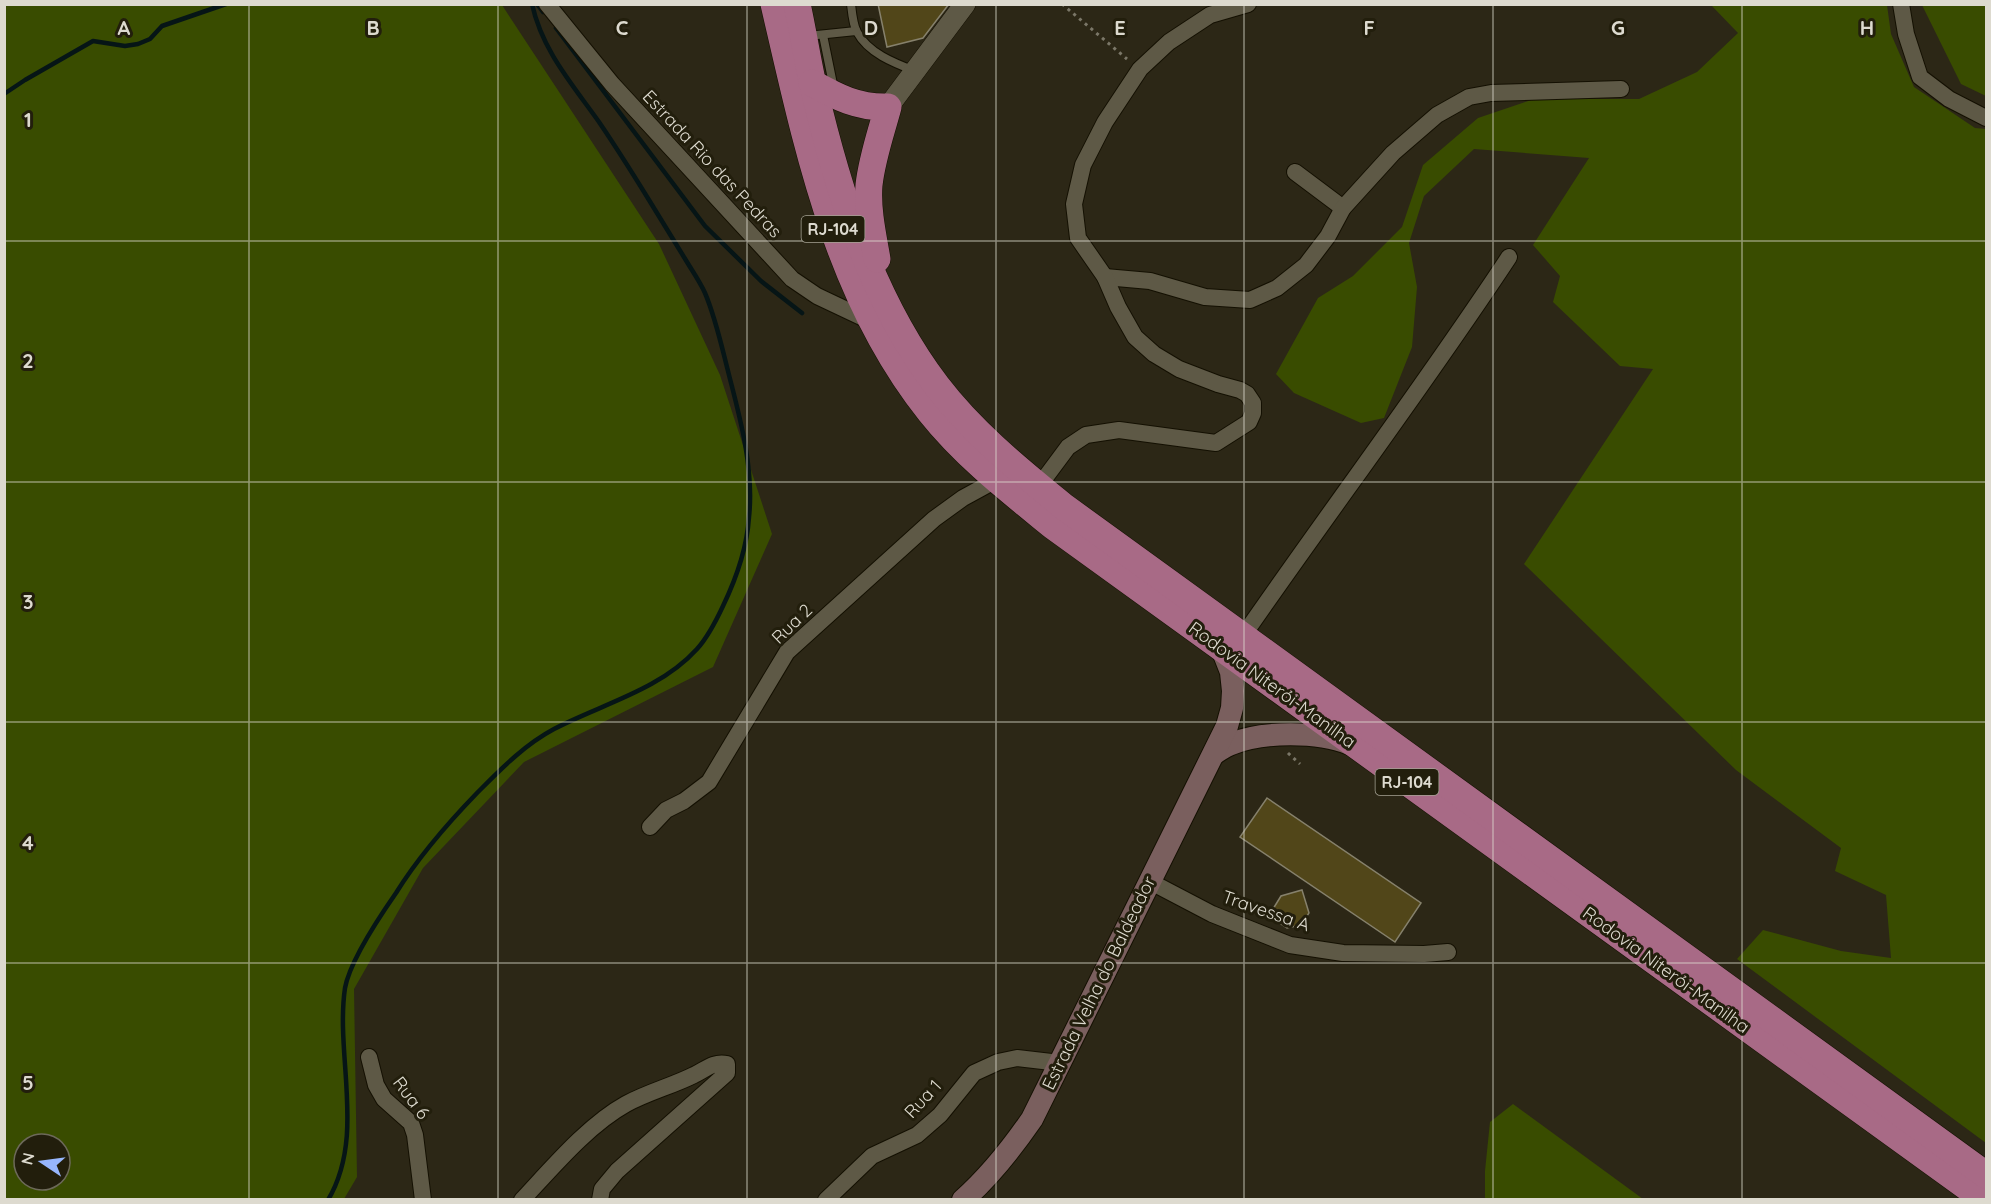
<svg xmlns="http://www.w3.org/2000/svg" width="1991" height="1204" font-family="Quicksand,sans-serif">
<rect width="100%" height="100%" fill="#2c2716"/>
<g fill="#394c00" fill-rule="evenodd">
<path d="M 401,4 L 502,5 L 659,244 L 720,375 L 772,534 L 713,667 L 524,762 L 423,868 L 354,989 L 357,1177 L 344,1199 L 5,1199 L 5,5 ZM 24,1144 L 60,1144 L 60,1180 L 24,1180 Z"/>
<polygon points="1711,5 1887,5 1891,34 1914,87 1975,128 1986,129 1986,1143 1737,959 1763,930 1841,951 1891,958 1886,895 1835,871 1841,848 1736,770 1524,564 1653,369 1620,366 1553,302 1560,276 1533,245 1589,158 1474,149 1424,196 1409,243 1417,287 1412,347 1384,418 1361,423 1294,393 1276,374 1318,298 1353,276 1402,227 1423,165 1478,118 1534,99 1639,99 1697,72 1738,33"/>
<polygon points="1922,5 1986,5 1986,96 1961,84"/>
<polygon points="1513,1104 1643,1199 1485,1199 1485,1171 1490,1122"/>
</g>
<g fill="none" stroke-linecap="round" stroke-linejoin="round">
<g stroke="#061516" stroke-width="4.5">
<polyline points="537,4 543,12"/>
<polyline points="556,28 705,226 761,281 802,313"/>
<polyline points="4,94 25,80 93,41 125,46 138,44 150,39 162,26 226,4"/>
<path d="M 328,1200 C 366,1136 335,1056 345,988 C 350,961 380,916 396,893 C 419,856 447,824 477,793 C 501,769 524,745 554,729 C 602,704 660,690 697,649 C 708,637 716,621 723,606 C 736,579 747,548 749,517 C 754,470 741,421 729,375 C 722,348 716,319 705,293 C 700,282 693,272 687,262 C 674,241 662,221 649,200 C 633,174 616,147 599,122 C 572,84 542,50 532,4"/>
</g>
</g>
<g fill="#514619" stroke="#86816c" stroke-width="1.5">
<polygon points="878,4 949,4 923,38 887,47"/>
<polygon points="1267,798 1421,903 1395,942 1240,837"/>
<polygon points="1302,890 1309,913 1301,925 1287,928 1275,920 1273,909 1281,896"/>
</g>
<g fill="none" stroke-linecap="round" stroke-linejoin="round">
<defs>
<g id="service">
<path d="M 851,4 C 852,13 853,25 857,32 C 868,53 894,63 915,71"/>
<polyline points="817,35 856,31"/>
<polyline points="823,35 834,89"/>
</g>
<g id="minor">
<polyline points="547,4 612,84 792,279 817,296 872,322"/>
<polyline points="1901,4 1906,34 1920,77 1949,99 1986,118"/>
<polyline points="1295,172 1343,208"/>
<polyline points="1105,277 1150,281 1205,297 1250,300 1277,288 1306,265 1328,236 1343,208 1393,153 1437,115 1469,97 1491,93 1621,89"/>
<polyline points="1039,486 1068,447 1086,435 1119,430 1216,443 1249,422 1253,413 1253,403 1247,394 1240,390 1218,384 1179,369 1154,354 1135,337 1118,307 1105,277 1078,238 1074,204 1083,165 1105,122 1140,69 1169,42 1210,15 1248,4"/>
<path d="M 1243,636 C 1331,509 1424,386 1509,257"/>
<polyline points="650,827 666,810 684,801 709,782 787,652 934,519 963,498 996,480"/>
<polyline points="1149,881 1212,914 1290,945 1343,953 1424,954 1448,952"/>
<polyline points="369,1057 376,1085 384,1099 411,1123 415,1135 423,1200"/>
<path d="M 522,1200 C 552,1168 588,1125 626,1104 C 648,1092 672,1086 694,1075 C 705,1070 713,1061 727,1064 L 727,1073 L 617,1171 L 602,1189 L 600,1200"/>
<polyline points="826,1200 872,1156 917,1135 940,1115 974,1073 998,1062 1017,1058 1060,1063"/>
</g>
<polyline id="tertiary" points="888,107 965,4"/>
<g id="secondary">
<path d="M 1215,753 C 1220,750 1225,746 1231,744 C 1262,731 1319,731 1350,744"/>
<path d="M 963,1200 C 990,1176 1012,1148 1032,1119 L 1227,726 L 1232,708 L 1233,691 L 1231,672 L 1222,649"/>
</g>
<g id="trunk">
<path d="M 774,4 C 807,146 837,296 930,412 C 965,456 1010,491 1053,526 L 1985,1200"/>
<path d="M 797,4 C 803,31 807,58 813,85 C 838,191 871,299 937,386 C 973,433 1018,469 1063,506 L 1986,1175"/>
<path d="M 812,83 C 837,97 858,108 888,107 C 881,133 872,158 869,185 C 867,209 873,236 877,259"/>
</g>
</defs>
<use href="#service" stroke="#141002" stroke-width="10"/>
<use href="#minor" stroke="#141002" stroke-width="18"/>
<use href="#tertiary" stroke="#141002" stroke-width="22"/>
<use href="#secondary" stroke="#141002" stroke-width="24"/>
<use href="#trunk" stroke="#141002" stroke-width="28"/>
<g stroke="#7b7768" stroke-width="3" stroke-dasharray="3 4.5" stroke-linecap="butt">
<polyline points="1062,4 1127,59"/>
<polyline points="1288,753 1300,764"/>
</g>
<use href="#service" stroke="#5e5946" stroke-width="8"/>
<use href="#minor" stroke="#5e5946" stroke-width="16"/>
<use href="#tertiary" stroke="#5e5946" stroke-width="21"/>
<use href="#secondary" stroke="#7a5f5e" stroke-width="22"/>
<use href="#trunk" stroke="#a86a86" stroke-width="27"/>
</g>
<path fill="none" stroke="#dddacf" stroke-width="1.5" stroke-opacity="0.55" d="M 249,4 L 249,1200M 498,4 L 498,1200M 747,4 L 747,1200M 996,4 L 996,1200M 1244,4 L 1244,1200M 1493,4 L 1493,1200M 1742,4 L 1742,1200M 4,241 L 1986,241M 4,482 L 1986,482M 4,722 L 1986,722M 4,963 L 1986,963"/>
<g text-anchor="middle" stroke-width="6" stroke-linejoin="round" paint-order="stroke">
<g fill="#221e0c" stroke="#a5a294" stroke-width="1.5">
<rect x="801.5" y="216" width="63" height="26" rx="4.5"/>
<rect x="1375.5" y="769" width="63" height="26" rx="4.5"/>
</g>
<g font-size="16" font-weight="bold" fill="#dddacf">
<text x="833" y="235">RJ-104</text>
<text x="1407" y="788">RJ-104</text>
</g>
<g font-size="18" fill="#dddacf" stroke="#221e0c">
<text transform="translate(712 164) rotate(47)" y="6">Estrada Rio das Pedras</text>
<text transform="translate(792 624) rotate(-44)" y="6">Rua 2</text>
<text transform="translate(1272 685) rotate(36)" y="6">Rodovia Niterói-Manilha</text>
<text transform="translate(1266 911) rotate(19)" y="6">Travessa A</text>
<text transform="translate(1666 970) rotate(36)" y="6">Rodovia Niterói-Manilha</text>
<text transform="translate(1099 983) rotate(-64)" y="6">Estrada Velha do Baldeador</text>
<text transform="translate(411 1098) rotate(53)" y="6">Rua 6</text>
<text transform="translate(923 1099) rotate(-47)" y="6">Rua 1</text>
</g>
</g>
<g font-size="20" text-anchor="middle" font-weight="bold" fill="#dddacf" stroke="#221e0c" stroke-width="6" stroke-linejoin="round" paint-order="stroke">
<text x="124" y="35">A</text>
<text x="373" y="35">B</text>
<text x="622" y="35">C</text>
<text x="871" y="35">D</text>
<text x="1120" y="35">E</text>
<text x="1369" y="35">F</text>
<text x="1618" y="35">G</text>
<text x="1867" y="35">H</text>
<text x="28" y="127">1</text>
<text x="28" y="368">2</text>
<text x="28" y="609">3</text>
<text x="28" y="850">4</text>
<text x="28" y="1090">5</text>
</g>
<rect width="1991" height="1204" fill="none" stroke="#dddacf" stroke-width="12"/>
<g transform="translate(42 1162) rotate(283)"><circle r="28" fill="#221e0c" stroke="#6d695a" stroke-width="1.5"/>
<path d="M0-4.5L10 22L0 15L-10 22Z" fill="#97b6fd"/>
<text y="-9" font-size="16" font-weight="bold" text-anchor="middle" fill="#dddacf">N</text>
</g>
</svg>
